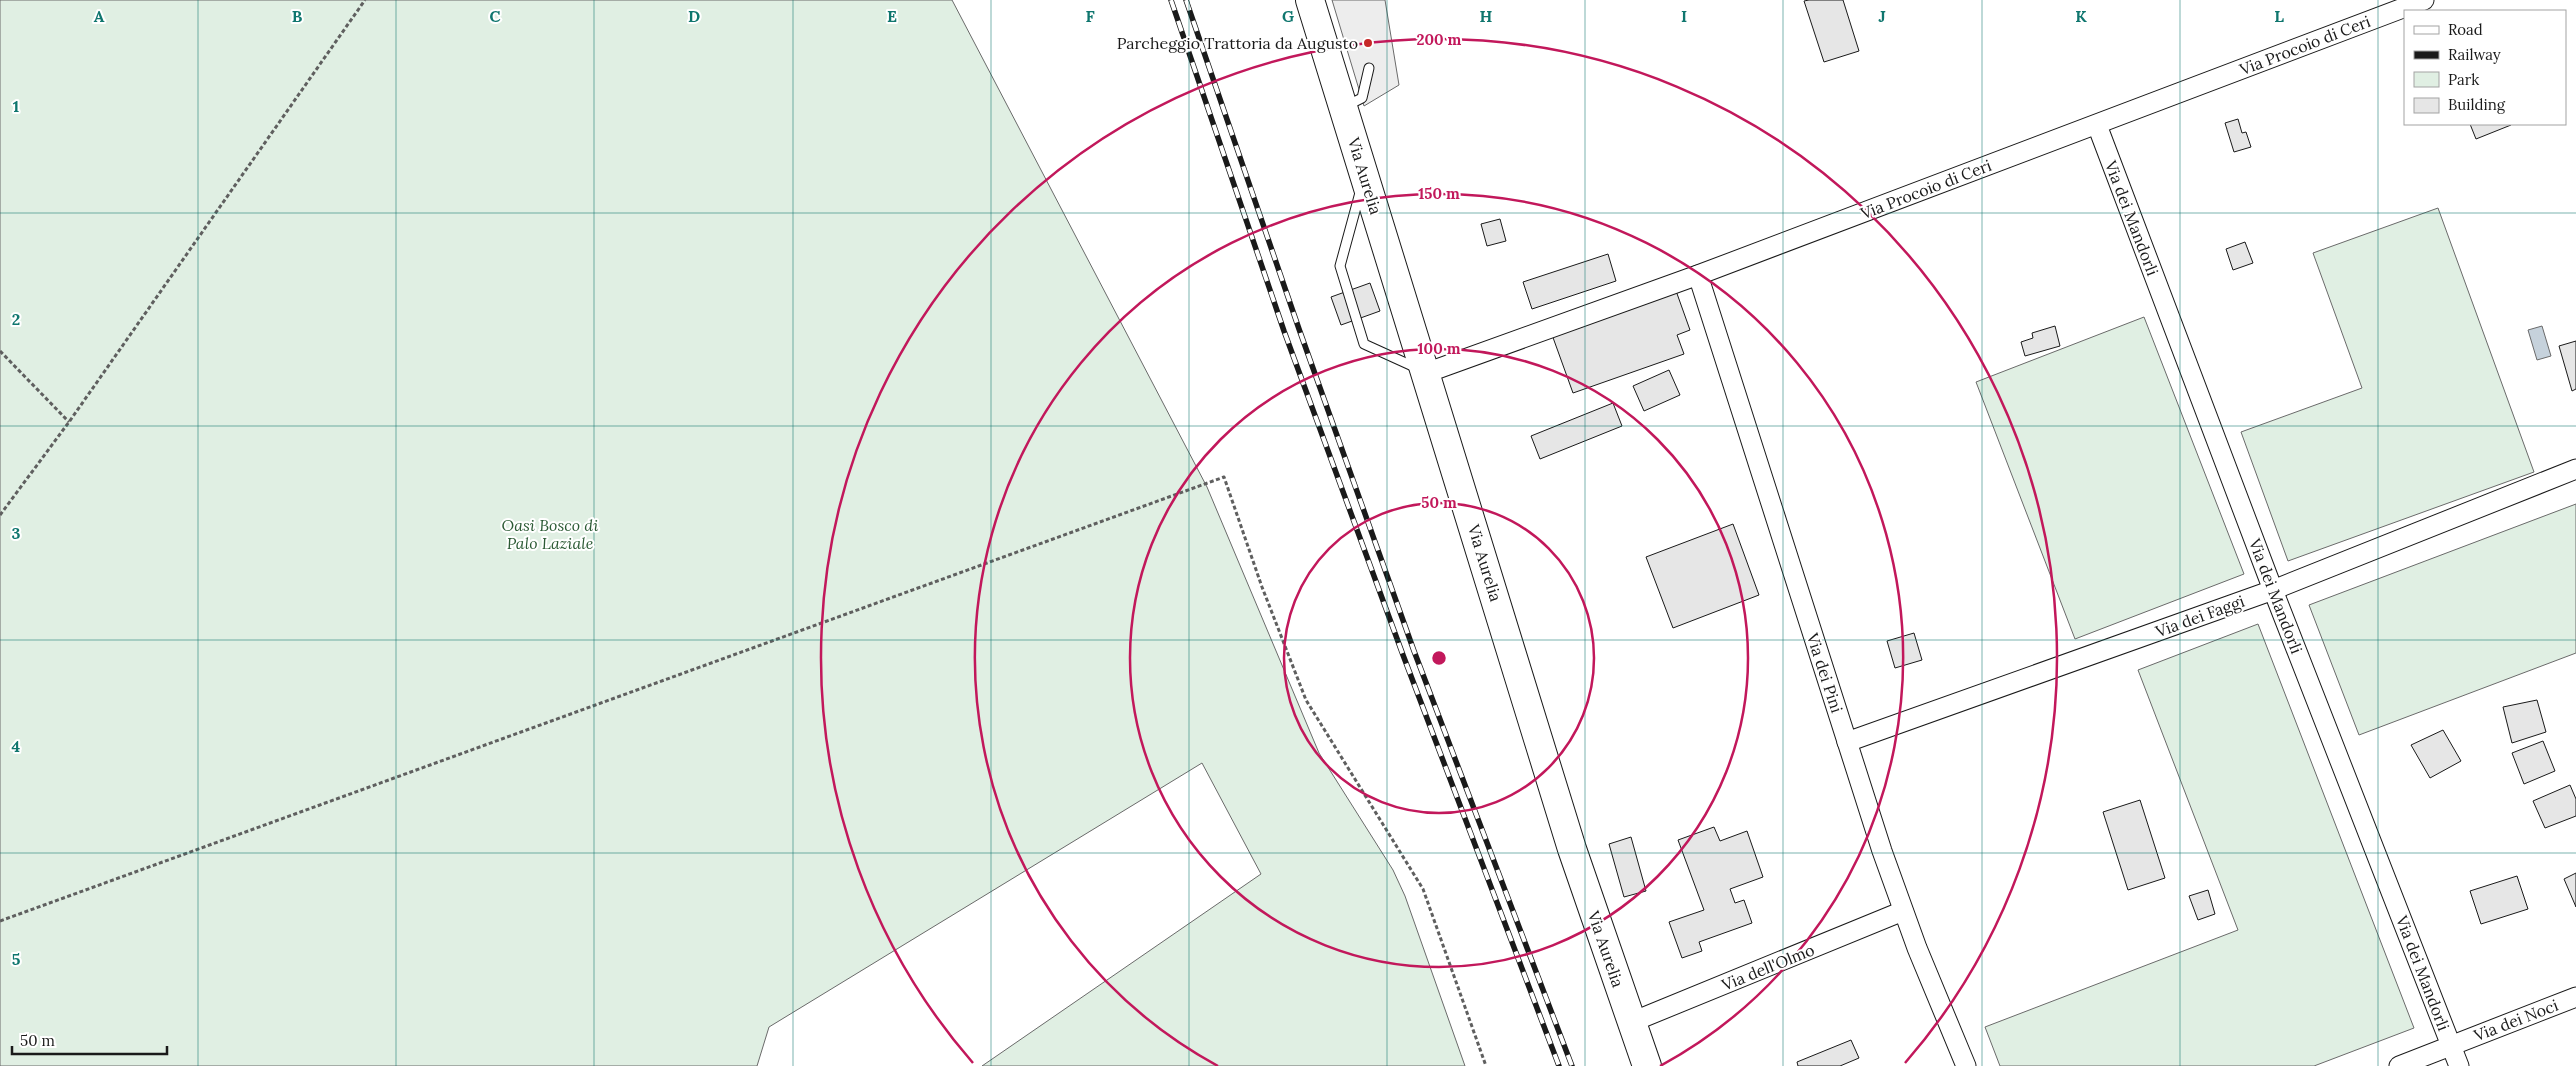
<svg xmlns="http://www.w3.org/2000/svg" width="2576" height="1066" font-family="Lora,serif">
<rect width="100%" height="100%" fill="#fff"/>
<g fill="#e0efe3" stroke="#6a6a6a">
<polygon points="0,0 952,0 1207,487 1319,753 1393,870 1405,896 1465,1066 982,1066 1261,874 1202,763 769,1027 757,1066 0,1066"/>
<polygon points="2438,208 2534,472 2288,561 2241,432 2362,388 2313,253"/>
<polygon points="2144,317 2244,574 2075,639 1976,382"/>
<polygon points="2576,504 2576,653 2359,735 2309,605"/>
<polygon points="2258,624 2414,1028 2314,1066 2000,1066 1985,1027 2238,930 2138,670"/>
</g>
<polygon fill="#ededed" stroke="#6a6a6a" points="1332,0 1385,0 1399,85 1364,106"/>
<polygon fill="#c6d2dc" stroke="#6a6a6a" points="2542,326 2551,356 2537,360 2528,330"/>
<g fill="#e6e6e6" stroke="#1a1a1a">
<polygon points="1809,0 1843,0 1859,51 1824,62 1804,1"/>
<polygon points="2238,119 2242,133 2246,132 2251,147 2234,152 2225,123"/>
<polygon points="2470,124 2510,124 2511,125 2476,139"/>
<polygon points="1500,219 1506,241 1487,246 1481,224"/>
<polygon points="2245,242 2253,263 2233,270 2226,249"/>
<polygon points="1608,254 1616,281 1532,309 1523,282"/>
<polygon points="1370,283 1380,311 1341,325 1331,297"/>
<polygon points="1675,288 1690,330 1677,335 1684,354 1573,393 1551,332"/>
<polygon points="2055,326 2060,346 2025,356 2021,342 2033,338 2032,333"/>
<polygon points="2576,341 2576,389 2572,391 2559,346"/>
<polygon points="1669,370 1680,395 1644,411 1633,386"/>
<polygon points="1613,403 1622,426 1540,459 1531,436"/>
<polygon points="1733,524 1759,595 1673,628 1646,557"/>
<polygon points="1914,633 1922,660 1895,668 1887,641"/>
<polygon points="2537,700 2546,732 2512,743 2503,707"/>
<polygon points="2443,730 2461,761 2430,778 2411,745"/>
<polygon points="2543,741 2555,771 2524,784 2512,753"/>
<polygon points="2570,785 2576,799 2576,816 2545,828 2533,801"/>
<polygon points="2140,800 2165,878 2128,890 2103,812"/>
<polygon points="1714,827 1720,841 1747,831 1763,877 1730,889 1735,903 1744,900 1752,923 1699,942 1702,951 1682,958 1669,922 1704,910 1678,840"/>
<polygon points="1631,837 1646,891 1624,897 1609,844"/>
<polygon points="2576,873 2576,907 2564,879"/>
<polygon points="2517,876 2528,909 2481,924 2470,891"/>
<polygon points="2208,890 2215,914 2198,920 2189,896"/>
<polygon points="1851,1040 1859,1058 1840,1066 1798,1066 1797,1062"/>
</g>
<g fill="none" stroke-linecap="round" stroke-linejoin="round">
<defs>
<g id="lane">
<polyline points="1346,106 1362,98 1369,68"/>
<polyline points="1361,189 1340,266 1364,344 1419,369"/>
</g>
<g id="street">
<polyline points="2097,125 2273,590 2459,1066"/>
<polyline points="1698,275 1882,851 1917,948 1966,1066"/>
<polyline points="1426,373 1698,275 2424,0"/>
<polyline points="1847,742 2273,590 2576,469"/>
<polyline points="1632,1022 1903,911"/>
<polyline points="2399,1066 2576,997"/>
</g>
<polyline id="primary" points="1310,0 1572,849 1647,1066"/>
</defs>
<use href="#lane" stroke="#1a1a1a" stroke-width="11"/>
<use href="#street" stroke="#1a1a1a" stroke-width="21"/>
<use href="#primary" stroke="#1a1a1a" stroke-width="30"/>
<g stroke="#5f5f5f" stroke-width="3" stroke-dasharray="4 2.5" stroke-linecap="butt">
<polyline points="0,351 69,422"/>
<polyline points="0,515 69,422 365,0"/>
<polyline points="0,921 1224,477 1262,587 1306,700 1423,889 1486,1066"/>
</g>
<use href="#lane" stroke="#fff" stroke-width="9"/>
<use href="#street" stroke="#fff" stroke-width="19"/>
<use href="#primary" stroke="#fff" stroke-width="28"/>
<defs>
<g id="rail">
<polyline points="1171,0 1284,331 1403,655 1559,1066"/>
<polyline points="1186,0 1299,329 1414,651 1572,1066"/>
</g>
</defs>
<use href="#rail" stroke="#1a1a1a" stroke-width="5.5"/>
<use href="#rail" stroke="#fff" stroke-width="4" stroke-dasharray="11" stroke-linecap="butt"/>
</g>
<path fill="none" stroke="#0f766e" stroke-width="1" stroke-opacity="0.55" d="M 198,0 L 198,1066M 396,0 L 396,1066M 594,0 L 594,1066M 793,0 L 793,1066M 991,0 L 991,1066M 1189,0 L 1189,1066M 1387,0 L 1387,1066M 1585,0 L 1585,1066M 1783,0 L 1783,1066M 1982,0 L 1982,1066M 2180,0 L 2180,1066M 2378,0 L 2378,1066M 0,213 L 2576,213M 0,426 L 2576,426M 0,640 L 2576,640M 0,853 L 2576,853"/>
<g fill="none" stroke="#c2185b" stroke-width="2.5">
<circle cx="1439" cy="658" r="155"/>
<circle cx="1439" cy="658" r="309"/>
<path d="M1218 1066A464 464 0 1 1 1660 1066"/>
<path d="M973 1063A618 618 0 1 1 1905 1063"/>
</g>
<circle fill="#c62828" stroke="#fff" stroke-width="2" cx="1368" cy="43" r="5"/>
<g text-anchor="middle" stroke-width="4" stroke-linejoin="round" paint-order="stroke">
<g font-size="16" fill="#1a1a1a" stroke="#fff" text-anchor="end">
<text x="1358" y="49">Parcheggio Trattoria da Augusto</text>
</g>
<g font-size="16" fill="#1a1a1a" stroke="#fff">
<text transform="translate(2305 45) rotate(-21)" y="6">Via Procoio di Ceri</text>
<text transform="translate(1365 176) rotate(73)" y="6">Via Aurelia</text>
<text transform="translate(1926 189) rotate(-21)" y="6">Via Procoio di Ceri</text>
<text transform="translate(2132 218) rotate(69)" y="6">Via dei Mandorli</text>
<text transform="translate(1485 563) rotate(73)" y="6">Via Aurelia</text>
<text transform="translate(2276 596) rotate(69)" y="6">Via dei Mandorli</text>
<text transform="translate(2200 616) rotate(-20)" y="6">Via dei Faggi</text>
<text transform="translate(1825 673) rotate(72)" y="6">Via dei Pini</text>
<text transform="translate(1606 949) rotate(71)" y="6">Via Aurelia</text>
<text transform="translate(1768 967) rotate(-22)" y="6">Via dell'Olmo</text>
<text transform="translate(2423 973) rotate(69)" y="6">Via dei Mandorli</text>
<text transform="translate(2516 1020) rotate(-21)" y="6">Via dei Noci</text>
</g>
<g font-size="16" font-style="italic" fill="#2b5a34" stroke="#fff">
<text x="550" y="531">Oasi Bosco di<tspan x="550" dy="18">Palo Laziale</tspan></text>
</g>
</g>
<g font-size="16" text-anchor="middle" font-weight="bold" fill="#0f766e" stroke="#fff" stroke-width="4" stroke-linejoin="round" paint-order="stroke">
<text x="99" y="22">A</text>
<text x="297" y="22">B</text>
<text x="495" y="22">C</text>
<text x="694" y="22">D</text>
<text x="892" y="22">E</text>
<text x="1090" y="22">F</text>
<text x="1288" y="22">G</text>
<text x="1486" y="22">H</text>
<text x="1684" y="22">I</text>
<text x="1882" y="22">J</text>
<text x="2081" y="22">K</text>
<text x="2279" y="22">L</text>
<text x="16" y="112">1</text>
<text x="16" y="325">2</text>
<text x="16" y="539">3</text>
<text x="16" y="752">4</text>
<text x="16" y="965">5</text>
</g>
<circle cx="1439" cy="658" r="8" fill="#c2185b" stroke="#fff" stroke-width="2.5"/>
<g font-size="15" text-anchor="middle" font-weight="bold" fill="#c2185b" stroke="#fff" stroke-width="4" stroke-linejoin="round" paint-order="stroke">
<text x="1439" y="45">200 m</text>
<text x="1439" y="199">150 m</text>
<text x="1439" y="354">100 m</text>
<text x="1439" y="508">50 m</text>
</g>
<rect x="2404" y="10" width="162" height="115" fill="#ffffff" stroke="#a3a3a3"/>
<rect x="2414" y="26" width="25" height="8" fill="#ffffff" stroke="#a3a3a3"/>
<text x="2448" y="35" font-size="15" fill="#1a1a1a">Road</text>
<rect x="2414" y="51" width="25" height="8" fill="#1a1a1a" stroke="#a3a3a3"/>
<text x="2448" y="60" font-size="15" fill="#1a1a1a">Railway</text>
<rect x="2414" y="72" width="25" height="15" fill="#e0efe3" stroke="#a3a3a3"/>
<text x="2448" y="85" font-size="15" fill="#1a1a1a">Park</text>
<rect x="2414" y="98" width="25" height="15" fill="#e6e6e6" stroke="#a3a3a3"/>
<text x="2448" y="110" font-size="15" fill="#1a1a1a">Building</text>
<path d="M12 1046v8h155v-8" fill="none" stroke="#1a1a1a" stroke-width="2.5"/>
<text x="20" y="1046" font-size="15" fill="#1a1a1a" stroke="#ffffff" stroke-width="4" paint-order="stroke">50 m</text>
</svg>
